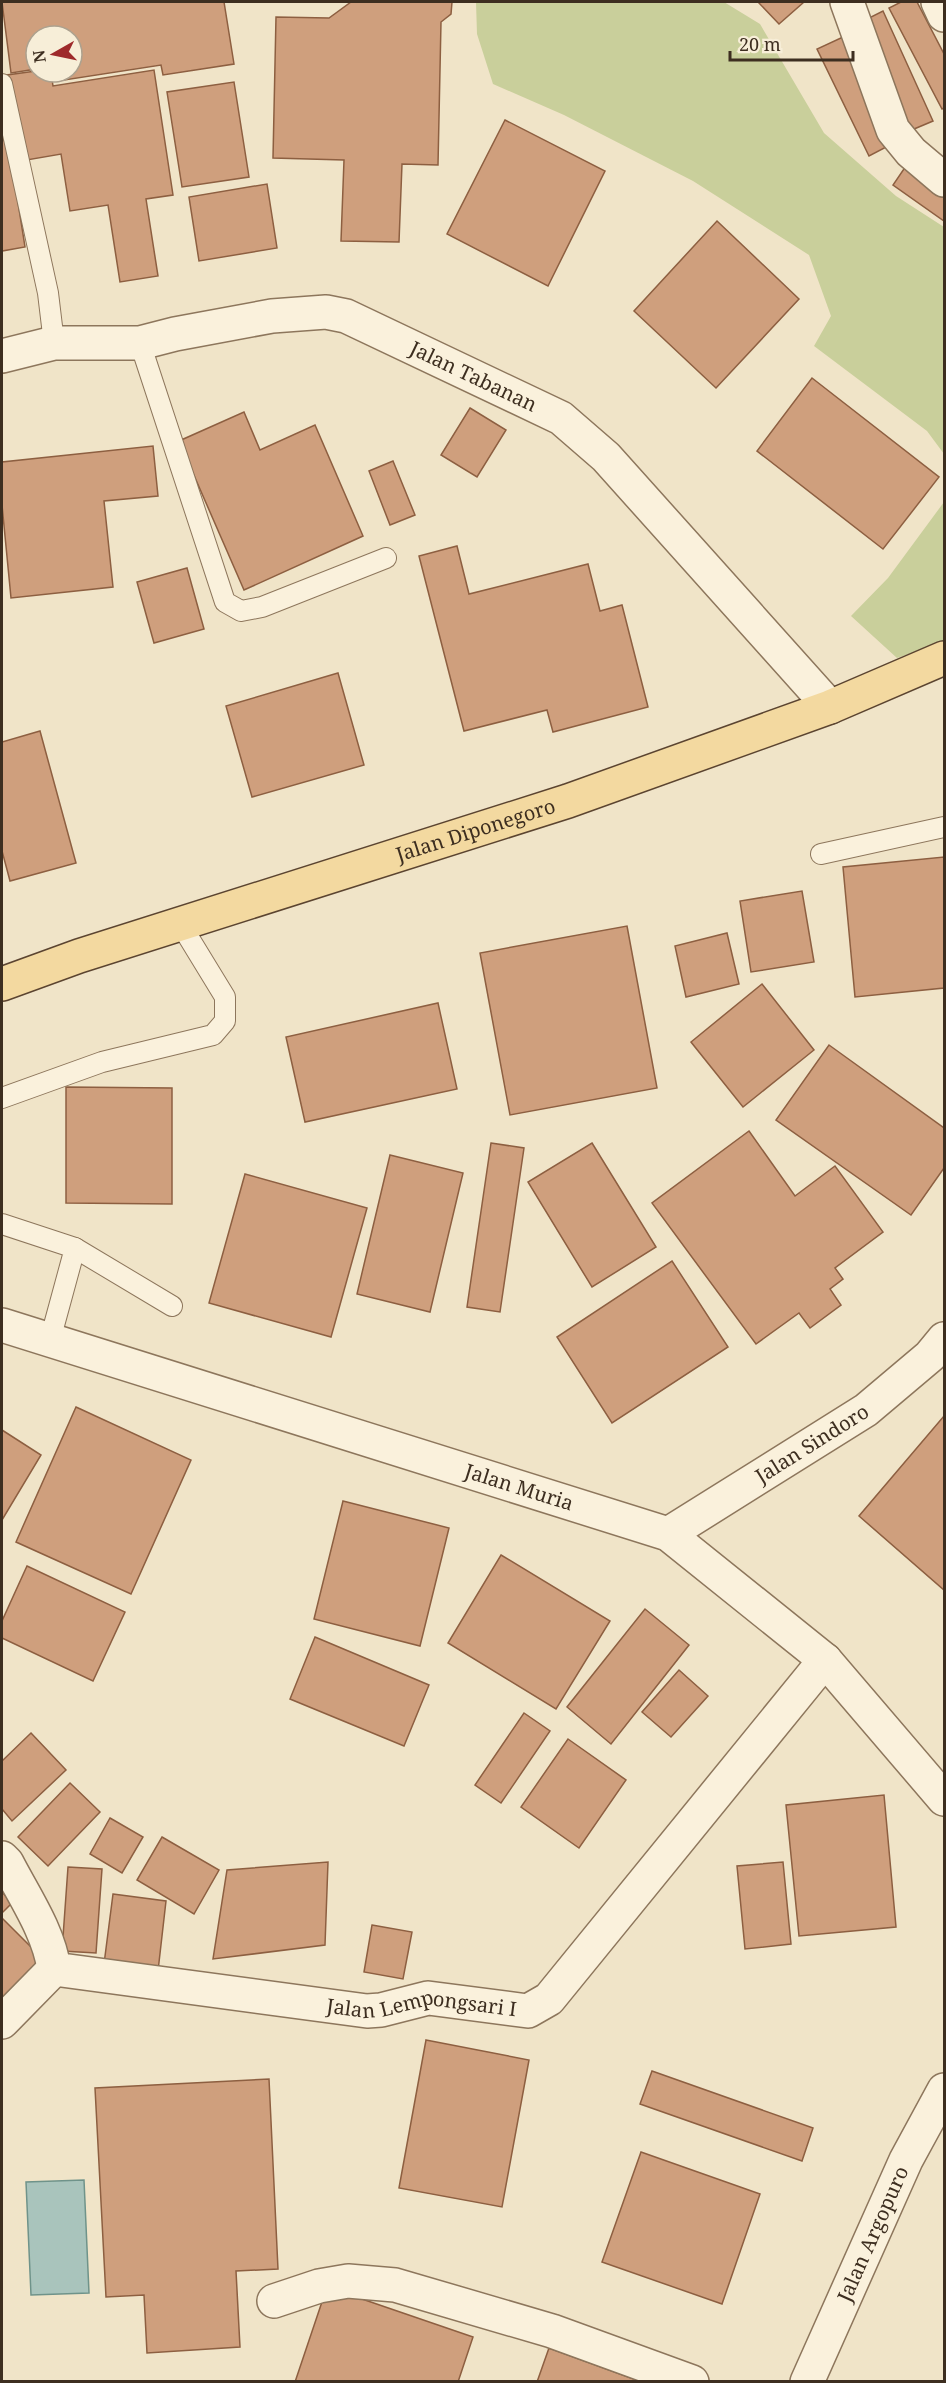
<svg xmlns="http://www.w3.org/2000/svg" width="946" height="2383" font-family="'Noto Serif',serif">
<rect width="100%" height="100%" fill="#f0e4c8"/>
<g fill="#c9cf9b">
<polygon points="476,2 724,2 760,24 824,133 896,196 944,227 944,454 927,431 814,346 831,316 809,255 693,181 564,115 493,84 477,34"/>
<polygon points="944,502 944,642 897,658 851,616 888,578"/>
</g>
<polygon fill="#a9c4bc" stroke="#6f938a" stroke-width="1.5" points="84,2180 89,2293 31,2295 26,2182"/>
<g fill="#cf9f7d" stroke="#8d5f41" stroke-width="1.5">
<polygon points="2,2 224,2 234,64 163,75 161,65 58,81 57,72 72,72 72,36 36,36 36,69 11,73"/>
<polygon points="351,2 452,2 451,14 441,22 438,165 402,164 399,242 341,241 344,160 273,158 276,17 329,18"/>
<polygon points="758,2 804,2 779,24"/>
<polygon points="901,2 917,2 944,54 944,108 942,109 889,8"/>
<polygon points="883,11 933,121 907,132 857,24"/>
<polygon points="843,37 894,143 869,156 817,49"/>
<polygon points="154,70 173,195 146,199 158,276 120,282 108,205 70,211 61,154 21,161 7,75 36,71 51,72 53,86"/>
<polygon points="234,82 249,177 182,187 167,92"/>
<polygon points="505,120 605,171 548,286 447,234"/>
<polygon points="8,139 25,247 2,251 2,141"/>
<polygon points="910,160 944,184 944,221 893,185"/>
<polygon points="267,184 277,248 199,261 189,197"/>
<polygon points="717,221 799,299 716,388 634,311"/>
<polygon points="812,378 939,477 883,549 757,451"/>
<polygon points="470,408 506,430 477,477 441,455"/>
<polygon points="244,412 260,450 315,425 363,536 244,590 179,441"/>
<polygon points="153,446 158,496 104,501 113,587 11,598 2,505 2,462"/>
<polygon points="393,461 415,515 390,525 369,471"/>
<polygon points="457,546 469,594 588,564 600,611 622,605 648,707 553,732 547,710 464,731 419,556"/>
<polygon points="187,568 204,629 154,643 137,582"/>
<polygon points="338,673 364,765 252,797 226,706"/>
<polygon points="40,731 76,863 10,881 2,851 2,742"/>
<polygon points="944,857 944,988 855,997 843,867"/>
<polygon points="802,891 814,962 751,972 740,901"/>
<polygon points="627,926 657,1088 510,1115 480,953"/>
<polygon points="727,933 739,984 686,997 675,946"/>
<polygon points="762,984 814,1050 743,1107 691,1042"/>
<polygon points="438,1003 457,1089 305,1122 286,1037"/>
<polygon points="829,1045 944,1128 944,1168 911,1215 776,1120"/>
<polygon points="66,1087 172,1088 172,1204 66,1203"/>
<polygon points="749,1131 795,1196 835,1166 883,1232 835,1268 843,1279 830,1289 841,1305 810,1328 799,1313 756,1344 652,1203"/>
<polygon points="491,1143 524,1148 500,1312 467,1307"/>
<polygon points="592,1143 656,1247 592,1287 528,1182"/>
<polygon points="390,1155 463,1173 430,1312 357,1294"/>
<polygon points="245,1174 367,1208 331,1337 209,1303"/>
<polygon points="672,1261 728,1347 612,1423 557,1337"/>
<polygon points="76,1407 191,1460 131,1594 16,1542"/>
<polygon points="944,1416 944,1590 859,1516"/>
<polygon points="2,1430 41,1455 2,1520"/>
<polygon points="343,1501 449,1528 420,1646 314,1619"/>
<polygon points="501,1555 610,1621 556,1709 448,1643"/>
<polygon points="27,1566 125,1612 93,1681 2,1638 2,1621"/>
<polygon points="645,1609 689,1645 611,1744 567,1707"/>
<polygon points="315,1637 429,1685 404,1746 290,1699"/>
<polygon points="679,1670 708,1696 671,1737 642,1712"/>
<polygon points="524,1713 550,1731 501,1803 475,1785"/>
<polygon points="31,1733 66,1770 12,1821 2,1809 2,1761"/>
<polygon points="568,1739 626,1780 579,1848 521,1807"/>
<polygon points="70,1783 100,1812 48,1866 18,1837"/>
<polygon points="884,1795 896,1927 799,1936 786,1805"/>
<polygon points="110,1818 143,1837 122,1873 90,1854"/>
<polygon points="162,1837 219,1870 194,1914 137,1880"/>
<polygon points="328,1862 325,1945 213,1959 227,1870"/>
<polygon points="783,1862 791,1944 745,1949 737,1866"/>
<polygon points="68,1867 102,1869 96,1953 62,1951"/>
<polygon points="2,1892 12,1903 2,1913"/>
<polygon points="113,1894 166,1901 158,1971 104,1964"/>
<polygon points="2,1918 51,1967 2,2017"/>
<polygon points="372,1925 412,1932 403,1979 364,1972"/>
<polygon points="426,2040 529,2060 502,2207 399,2188"/>
<polygon points="652,2071 813,2128 802,2161 640,2104"/>
<polygon points="269,2079 278,2269 236,2271 240,2347 147,2353 144,2295 106,2297 95,2088"/>
<polygon points="641,2152 760,2194 722,2304 602,2262"/>
<polygon points="327,2287 473,2337 458,2382 295,2382"/>
<polygon points="549,2348 642,2382 537,2382"/>
</g>
<g fill="none" stroke-linecap="round" stroke-linejoin="round">
<defs>
<g id="lane">
<polyline points="2,84 48,293 54,343"/>
<polyline points="140,343 225,602 241,611 262,607 386,558"/>
<polyline points="821,854 944,827"/>
<polyline points="2,1098 102,1062 213,1035 225,1021 225,997 181,925"/>
<polyline points="2,1224 75,1248 50,1340"/>
<polyline points="75,1248 172,1306"/>
</g>
<g id="street">
<polyline points="847,2 893,130 911,152 944,180"/>
<polyline points="938,2 944,15"/>
<path id="s1" d="M 2,356 L 54,343 L 140,343 L 175,334 L 272,316 L 326,312 L 346,316 L 561,418 L 606,457 L 830,707"/>
<path id="s2" d="M 2,1325 L 668,1534 L 825,1660 L 944,1799"/>
<path id="s3" d="M 668,1534 L 866,1410 L 930,1356 L 944,1339"/>
<path id="s4" d="M 2,1858 L 7,1863 C 24,1896 49,1932 54,1969 L 367,2011 L 381,2010 L 428,1998 L 528,2011 L 549,1999 L 825,1660"/>
<polyline points="2,2022 54,1969"/>
<polyline points="274,2301 319,2286 348,2281 395,2285 552,2331 692,2382"/>
<path id="s5" d="M 807,2382 L 906,2160 L 944,2090"/>
</g>
<g id="primary">
<path id="s6" d="M 2,984 L 79,956 L 568,801 L 830,707 L 944,658"/>
</g>
</defs>
<use href="#lane" stroke="#8d765c" stroke-width="22"/>
<use href="#street" stroke="#8d765c" stroke-width="36"/>
<use href="#primary" stroke="#5b4430" stroke-width="36"/>
<use href="#lane" stroke="#faf1dc" stroke-width="20"/>
<use href="#street" stroke="#faf1dc" stroke-width="33"/>
<use href="#primary" stroke="#f3d9a0" stroke-width="33"/>
</g>
<g text-anchor="middle" stroke-width="4.5" stroke-linejoin="round" paint-order="stroke">
<g font-size="20" fill="#3d2e20" stroke="#f7eed8">
<text dy="7" stroke="none"><textPath href="#s1" startOffset="490">Jalan Tabanan</textPath></text>
<text dy="7" stroke="none"><textPath href="#s6" startOffset="498">Jalan Diponegoro</textPath></text>
<text dy="7" stroke="none"><textPath href="#s3" startOffset="170">Jalan Sindoro</textPath></text>
<text dy="7" stroke="none"><textPath href="#s2" startOffset="542">Jalan Muria</textPath></text>
<text dy="7" stroke="none"><textPath href="#s4" startOffset="495">Jalan Lempongsari I</textPath></text>
<text dy="7" stroke="none"><textPath href="#s5" startOffset="162">Jalan Argopuro</textPath></text>
</g>
</g>
<rect width="946" height="2383" fill="none" stroke="#3d2e20" stroke-width="6"/>
<g transform="translate(54 54) rotate(261)"><circle r="28" fill="#f7eed8" stroke="#ada18e" stroke-width="1.5"/>
<path d="M0-4.5L10 22L0 15L-10 22Z" fill="#9e2a2b"/>
<text y="-9" font-size="16" font-weight="bold" text-anchor="middle" fill="#3d2e20">N</text>
</g>
<path d="M730 51v9h123v-9" fill="none" stroke="#3d2e20" stroke-width="3"/>
<text x="739" y="51" font-size="18" fill="#3d2e20" stroke="#f7eed8" stroke-width="4.5" paint-order="stroke">20 m</text>
</svg>
